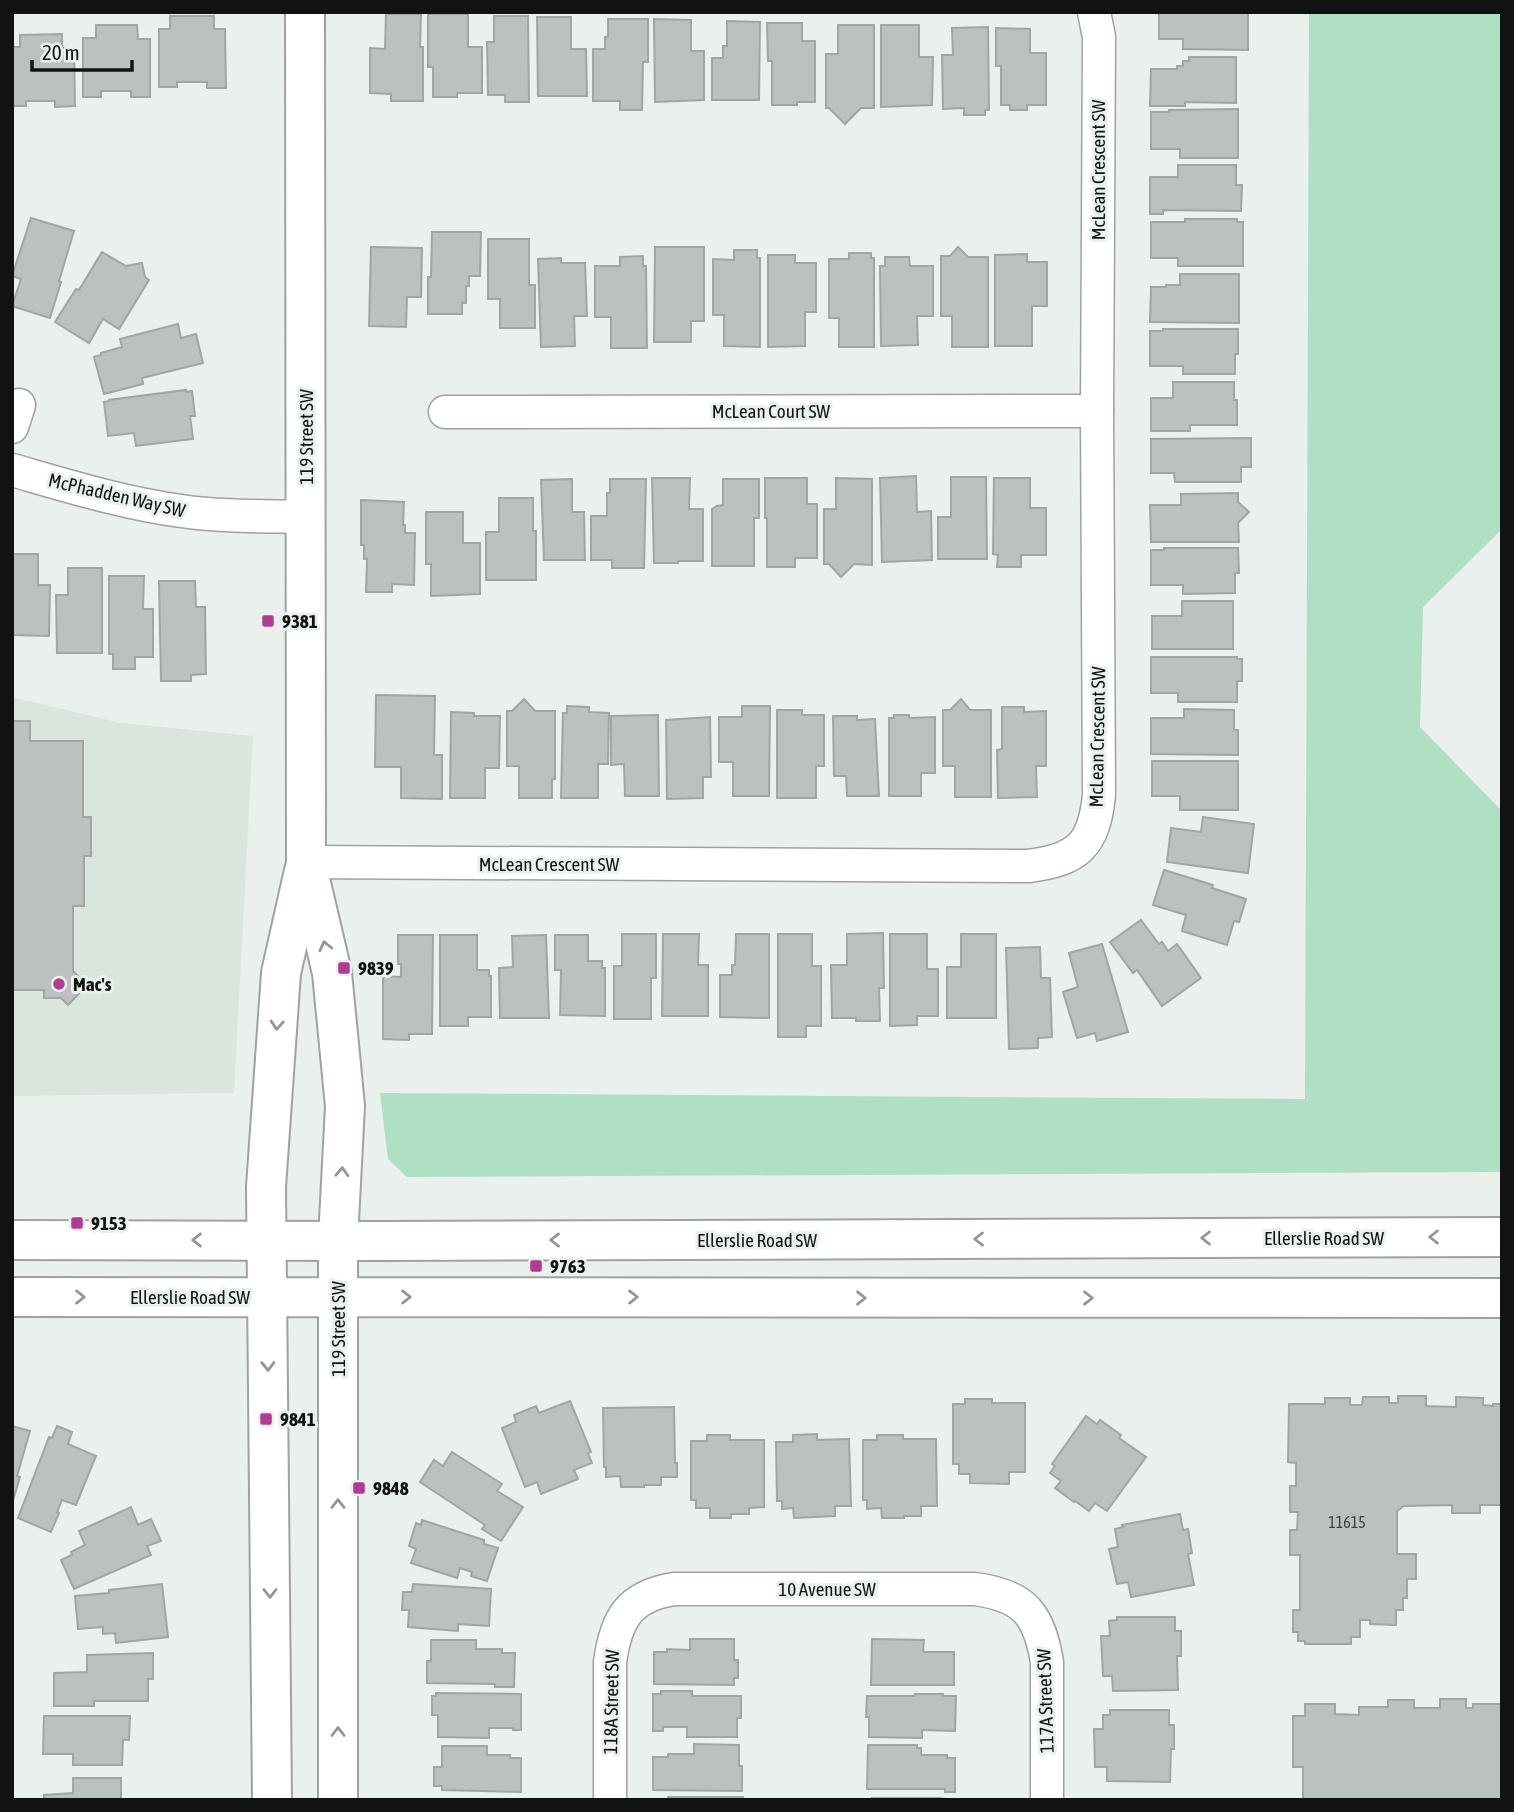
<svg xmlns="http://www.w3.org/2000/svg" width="1514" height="1812" font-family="'Asap Condensed',sans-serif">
<rect width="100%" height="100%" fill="#eaf0ec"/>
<polygon fill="#d9e6de" points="12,697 121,723 253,736 234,1093 12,1096"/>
<polygon fill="#afe0c3" points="1309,12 1502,12 1502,529 1423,607 1420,727 1502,811 1502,1172 407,1177 388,1159 380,1093 1305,1099"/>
<g fill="#bbc1be" stroke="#a0a6a2" stroke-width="2">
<polygon points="1159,12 1248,12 1248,50 1183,49 1183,39 1159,39"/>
<polygon points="386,14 421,14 420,47 423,47 423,101 391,101 391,94 370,93 370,48 385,49"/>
<polygon points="428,14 468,14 468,47 482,47 482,93 457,93 457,97 433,97 433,67 428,67"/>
<polygon points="170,16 214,16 214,29 225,29 226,88 207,88 207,82 177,82 177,87 159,87 159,29 170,29"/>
<polygon points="494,16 528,16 529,102 505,102 505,95 488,95 487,42 494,42"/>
<polygon points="537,17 571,17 571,49 586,49 587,96 538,96"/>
<polygon points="608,19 648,19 648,62 643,62 642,110 620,110 620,101 593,101 593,49 605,49 605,37 608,37"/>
<polygon points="654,19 691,20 691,51 704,51 704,100 655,102"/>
<polygon points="727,21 760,22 759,100 712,100 712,58 723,58 723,46 727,46"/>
<polygon points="767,23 802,23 802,41 815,41 815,102 797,102 797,105 772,105 772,61 768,61"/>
<polygon points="96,25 137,25 138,39 150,39 150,97 131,97 131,91 101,91 101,97 83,97 83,38 96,38"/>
<polygon points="838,25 874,25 874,108 861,108 845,124 829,108 826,108 826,54 838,54"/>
<polygon points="881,25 919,25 919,57 933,57 932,105 881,107"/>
<polygon points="988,27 989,110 985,110 985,115 964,115 964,108 943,109 942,55 953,55 952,28"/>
<polygon points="996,28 1030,29 1030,53 1046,53 1046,105 1027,105 1027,110 1010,110 1010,105 1001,105 1001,66 996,66"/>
<polygon points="62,34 62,48 74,48 75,106 55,107 55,101 26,101 26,106 12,106 12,47 20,47 20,35"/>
<polygon points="1189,57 1236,57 1236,103 1185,102 1185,106 1150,106 1151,69 1177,69 1177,66 1183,66 1183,61 1189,61"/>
<polygon points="1238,109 1238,158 1180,158 1180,149 1151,149 1151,112 1169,112 1169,110"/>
<polygon points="1178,165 1236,165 1236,185 1242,185 1241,211 1163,210 1163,214 1150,214 1150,177 1178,177"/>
<polygon points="31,218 74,231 59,281 61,282 50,318 12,306 21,279 12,276"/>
<polygon points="1185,219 1237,219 1237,222 1243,222 1243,266 1178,266 1178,258 1151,258 1151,222 1185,222"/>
<polygon points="432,232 481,232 480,276 469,276 469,286 466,286 466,303 462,303 462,314 428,314 428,277 431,277"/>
<polygon points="488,239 529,239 529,285 535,285 535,328 500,328 500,299 488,299"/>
<polygon points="371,247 422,248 421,297 407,297 406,327 369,326"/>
<polygon points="655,247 704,247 704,321 691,321 691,342 654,342"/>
<polygon points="958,247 968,257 988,257 988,347 952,347 952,316 941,316 941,256 950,256"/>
<polygon points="734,250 757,250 757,258 760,258 760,347 724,346 724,315 713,315 713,259 734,260"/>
<polygon points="102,252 126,266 142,263 145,277 149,280 119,329 103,319 89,343 55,322 76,289 79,290"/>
<polygon points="849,253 871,253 871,258 874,258 874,347 839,347 839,318 829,318 829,259 849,259"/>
<polygon points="1027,254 1027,262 1047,262 1047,306 1032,306 1032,346 995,346 995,255"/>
<polygon points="768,255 795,255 795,263 816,263 816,312 805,312 805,346 768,347"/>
<polygon points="643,256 643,266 646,266 647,348 611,348 611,317 595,317 595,266 620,266 620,257"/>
<polygon points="885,257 909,257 910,266 933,266 933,316 917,316 918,345 881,346 880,266 885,266"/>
<polygon points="561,258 561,263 585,263 587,316 574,316 575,346 541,347 538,259"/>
<polygon points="1180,274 1239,274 1239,323 1150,322 1151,287 1166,287 1166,285 1180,285"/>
<polygon points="178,324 181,338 196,334 203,363 142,378 143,384 104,394 94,357 101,355 101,353 122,347 120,339"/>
<polygon points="1163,329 1238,329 1238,354 1235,354 1235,374 1183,374 1183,366 1150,366 1150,331 1163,331"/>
<polygon points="1173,382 1234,382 1234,400 1237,400 1237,425 1190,425 1190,431 1151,431 1151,398 1173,398"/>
<polygon points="186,390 186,392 192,391 195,416 190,416 193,439 136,446 134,433 108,436 104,402 109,401 109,400"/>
<polygon points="1251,438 1251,467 1241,467 1241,482 1175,482 1174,473 1151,473 1151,439"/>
<polygon points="916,476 917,512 931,511 932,560 882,562 880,478"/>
<polygon points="951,477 986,477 987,559 938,559 938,517 951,517"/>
<polygon points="652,478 690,478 689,509 703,509 703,561 678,561 678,563 654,563"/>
<polygon points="765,478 807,478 807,504 817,504 817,558 795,558 795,567 767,567 767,518 765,518"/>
<polygon points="836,478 872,479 872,565 854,564 841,577 829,564 824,564 824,509 836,509"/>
<polygon points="994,478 1030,478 1030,508 1046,508 1046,555 1021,555 1021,567 997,567 998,555 993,554"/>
<polygon points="572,479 572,512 584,512 585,560 544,560 541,480"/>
<polygon points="610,479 646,479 644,568 612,568 612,560 591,560 591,516 607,516 607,493 610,493"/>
<polygon points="723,479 759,479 759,518 754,518 754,566 712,566 712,509 717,506 723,505"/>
<polygon points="1238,493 1238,502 1249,512 1238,523 1239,542 1151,542 1150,505 1181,505 1181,494"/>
<polygon points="499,498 533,498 533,531 536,531 536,580 486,580 486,532 499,532"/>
<polygon points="361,500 404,502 403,525 405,525 405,533 415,533 414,585 392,584 392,592 366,592 367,559 364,559 364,545 361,545"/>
<polygon points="426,512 463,512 463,543 480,543 480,594 431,596 431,564 426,564"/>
<polygon points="1164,548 1238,548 1239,573 1235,573 1235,593 1183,594 1183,585 1151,585 1151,550 1164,550"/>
<polygon points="12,554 38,554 38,585 50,585 49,636 12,635"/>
<polygon points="68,568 102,568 102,653 57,653 56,595 68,595"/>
<polygon points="109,576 144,576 143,609 153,609 153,657 135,657 135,669 113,669 113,654 109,654"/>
<polygon points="159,581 195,581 196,607 205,607 206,674 191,675 191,681 161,681"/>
<polygon points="1182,601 1233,601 1233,649 1152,649 1152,616 1182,616"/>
<polygon points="1151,657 1237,657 1237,659 1242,659 1242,681 1237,681 1237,702 1178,702 1178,693 1151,693"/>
<polygon points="376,695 435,696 434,755 442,755 442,799 401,798 401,767 375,767"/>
<polygon points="524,699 535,711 555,711 555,779 552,779 552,798 519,798 519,766 507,766 507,711 512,711"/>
<polygon points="961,699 970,710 991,710 991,797 955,797 955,766 943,766 943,710 950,710"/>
<polygon points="567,706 589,707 589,712 609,713 608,764 598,764 598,798 561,798 563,713 567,713"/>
<polygon points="742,706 770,706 769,796 733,796 733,762 719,762 719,717 742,717"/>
<polygon points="1002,707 1024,707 1024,712 1046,711 1046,766 1036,766 1037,797 998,798 997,750 1002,749"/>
<polygon points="1184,709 1234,710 1234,730 1238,730 1238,755 1151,754 1151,718 1184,718"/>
<polygon points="777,710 802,710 802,715 824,715 824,766 816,766 816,798 777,798"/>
<polygon points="451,712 474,713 474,716 500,716 499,768 485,768 485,798 450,798"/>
<polygon points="658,715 659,796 625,796 624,764 611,765 611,716"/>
<polygon points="894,715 909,715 909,718 935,717 935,773 921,773 921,796 889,796 889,718 894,718"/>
<polygon points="833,716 857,716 857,720 875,719 879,796 847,796 846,776 834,776"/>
<polygon points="710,717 711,777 703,777 703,798 667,799 666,720"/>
<polygon points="12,721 30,721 30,741 83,741 83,817 91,817 91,856 84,856 84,906 73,906 73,971 87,985 68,1005 61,998 44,998 44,990 12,990"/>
<polygon points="1152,761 1238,761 1238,810 1180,810 1180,796 1152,796"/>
<polygon points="1203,817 1254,824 1248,873 1167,862 1171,828 1201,832"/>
<polygon points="1164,870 1213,885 1212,888 1246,899 1239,922 1234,921 1227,945 1182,931 1186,915 1153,905"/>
<polygon points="1141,920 1159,944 1162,942 1168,951 1177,944 1201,978 1162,1006 1137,970 1133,973 1110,942"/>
<polygon points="883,933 884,988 879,988 880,1021 856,1021 856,1018 832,1018 831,965 847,965 847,934"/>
<polygon points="622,934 656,934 656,978 651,978 651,1019 614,1019 614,966 622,966"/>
<polygon points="663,934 699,934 698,965 708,965 708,1016 662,1016"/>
<polygon points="736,934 769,934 769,1018 720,1017 720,975 732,975 732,965 735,965"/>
<polygon points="778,934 812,934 812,966 821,966 821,1026 806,1026 806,1037 778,1037"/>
<polygon points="890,934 927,934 927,969 938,969 938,1016 917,1016 917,1025 890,1026"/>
<polygon points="961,934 996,934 996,1018 947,1018 947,967 961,967"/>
<polygon points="398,935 433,935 432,1034 409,1034 409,1040 383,1039 383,976 401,977 401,964 398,964"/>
<polygon points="440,935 477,935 477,970 489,970 489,976 491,976 491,1017 468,1017 468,1026 440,1026"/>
<polygon points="546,935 549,1018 500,1018 499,968 513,967 512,936"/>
<polygon points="555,935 588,935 588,961 602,961 602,968 605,968 605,1016 560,1015 561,970 555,970"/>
<polygon points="1102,944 1128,1032 1097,1041 1095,1033 1077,1038 1063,992 1078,987 1069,953"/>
<polygon points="1040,947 1041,978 1050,978 1052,1037 1038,1038 1038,1048 1009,1049 1006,948"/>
<polygon points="1398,1396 1426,1396 1426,1406 1456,1407 1456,1397 1483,1398 1483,1405 1493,1406 1493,1404 1502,1404 1502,1505 1480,1505 1480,1513 1452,1513 1452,1505 1404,1506 1397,1511 1397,1554 1416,1554 1416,1579 1407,1579 1407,1598 1403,1598 1403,1610 1396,1610 1396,1625 1370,1624 1370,1620 1360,1620 1360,1637 1351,1637 1351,1644 1305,1644 1305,1641 1298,1641 1298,1632 1293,1632 1293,1610 1300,1610 1300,1555 1290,1555 1290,1530 1297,1530 1298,1512 1290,1512 1290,1486 1296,1486 1296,1463 1288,1462 1289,1404 1325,1404 1325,1398 1350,1398 1350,1405 1362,1405 1363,1397 1389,1397 1389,1403 1398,1403"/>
<polygon points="965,1399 992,1399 992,1403 1025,1403 1025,1472 1009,1472 1009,1484 970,1483 970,1474 959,1474 959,1464 953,1464 953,1404 965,1404"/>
<polygon points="570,1401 591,1452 588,1453 592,1463 574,1470 578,1479 541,1494 537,1482 525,1487 502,1428 516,1422 514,1415 536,1406 539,1413"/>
<polygon points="674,1407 675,1463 677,1463 677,1477 661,1477 661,1485 644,1485 644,1487 621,1487 620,1476 606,1477 606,1467 604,1467 603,1408"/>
<polygon points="1086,1416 1097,1424 1100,1420 1121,1435 1119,1438 1146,1457 1107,1511 1095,1503 1089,1511 1075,1501 1074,1502 1055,1488 1061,1481 1050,1473 1055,1466 1052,1464"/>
<polygon points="12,1426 30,1431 17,1476 20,1477 12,1504"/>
<polygon points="57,1426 72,1432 68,1444 96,1456 76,1505 62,1500 57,1512 59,1513 51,1532 18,1518 49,1437 52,1438"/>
<polygon points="817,1434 817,1440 849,1439 851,1506 835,1506 835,1516 794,1518 793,1508 782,1509 782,1501 777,1501 776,1442 793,1442 793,1435"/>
<polygon points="707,1435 730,1435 730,1440 764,1440 764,1507 749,1508 749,1514 731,1514 731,1518 710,1518 710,1508 696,1508 696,1500 691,1500 691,1441 707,1441"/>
<polygon points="877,1435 903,1435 903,1439 936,1439 937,1506 921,1506 921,1516 904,1516 904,1518 882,1518 881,1508 867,1509 867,1500 863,1500 863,1440 877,1440"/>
<polygon points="452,1452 502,1484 497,1491 523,1507 501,1541 482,1529 485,1525 420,1482 434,1460 443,1466"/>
<polygon points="131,1507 138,1525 151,1519 161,1541 147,1546 151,1555 74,1589 61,1560 72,1555 71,1552 85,1545 79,1531"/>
<polygon points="1180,1514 1183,1530 1188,1529 1192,1553 1188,1554 1194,1585 1131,1597 1128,1582 1117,1584 1109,1549 1118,1547 1115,1529 1123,1527 1122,1525"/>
<polygon points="422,1520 484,1540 484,1544 498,1548 487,1581 471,1576 472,1572 460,1568 457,1578 411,1563 416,1549 409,1546 416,1523 421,1525"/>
<polygon points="162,1584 168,1637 116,1643 115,1633 103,1634 103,1627 78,1629 75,1596 109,1593 109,1590"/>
<polygon points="413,1584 491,1589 489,1626 458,1624 458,1631 408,1627 409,1610 402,1610 403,1592 412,1592"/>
<polygon points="1117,1617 1175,1617 1175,1631 1181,1631 1181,1656 1177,1656 1178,1690 1113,1691 1112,1676 1103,1676 1101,1636 1110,1636 1109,1621 1117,1620"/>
<polygon points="690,1639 734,1639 734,1660 738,1660 738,1678 734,1678 734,1685 654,1684 654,1652 667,1652 667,1649 690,1650"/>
<polygon points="872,1639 924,1640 923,1652 954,1652 954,1685 871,1685"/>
<polygon points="431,1640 476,1640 476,1649 502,1649 502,1653 515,1653 514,1687 495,1687 495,1684 427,1683 427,1661 431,1661"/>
<polygon points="153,1653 153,1679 148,1679 148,1701 94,1701 94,1706 54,1706 54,1673 87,1672 87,1655"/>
<polygon points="661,1691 692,1691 692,1696 741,1696 741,1718 737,1718 737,1737 687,1737 687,1727 663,1727 663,1731 653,1731 653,1694 661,1694"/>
<polygon points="436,1693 521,1694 521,1730 513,1730 513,1728 489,1728 489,1738 438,1737 438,1715 432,1715 432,1696 436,1696"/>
<polygon points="915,1694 943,1694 943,1696 956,1696 955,1731 922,1730 922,1738 869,1737 869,1717 866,1717 867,1696 914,1696"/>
<polygon points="1440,1699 1466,1699 1466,1708 1473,1708 1473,1704 1502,1704 1502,1800 1303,1800 1303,1767 1293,1767 1293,1716 1305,1716 1305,1704 1335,1704 1335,1714 1359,1715 1359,1707 1388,1707 1388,1700 1414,1700 1414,1708 1440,1708"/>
<polygon points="1110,1710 1169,1710 1169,1725 1174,1725 1174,1749 1171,1749 1170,1782 1107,1781 1107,1767 1095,1767 1094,1729 1103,1729 1103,1715 1110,1715"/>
<polygon points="44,1716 130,1716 129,1740 123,1740 122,1765 73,1765 73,1754 43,1754"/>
<polygon points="694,1744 739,1745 739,1766 742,1766 742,1791 653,1790 653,1757 668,1757 668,1754 694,1754"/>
<polygon points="868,1745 917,1745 917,1748 921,1748 921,1755 947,1755 947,1758 955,1758 955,1792 945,1792 945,1789 867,1789"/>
<polygon points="442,1746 487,1746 487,1755 510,1755 510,1758 521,1758 521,1792 442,1790 442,1786 434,1786 434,1767 442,1767"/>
<polygon points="73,1778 121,1778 121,1800 44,1800 44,1795 73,1793"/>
<rect x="668" y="1797" width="75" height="3"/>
<polygon points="872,1798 939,1798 954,1800 872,1800"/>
</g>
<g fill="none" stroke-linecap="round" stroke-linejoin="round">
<defs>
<g id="street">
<polyline points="445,412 1097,411"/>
<polyline points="12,427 19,405"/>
<path d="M 12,470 C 68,486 123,503 181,511 C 222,517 264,516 306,517"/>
<path d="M 306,862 L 1028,866 C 1078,860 1094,845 1099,795 L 1097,411 L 1099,37 L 1094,12"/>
<path d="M 610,1800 L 610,1662 C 616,1619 629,1596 674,1589 L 974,1589 C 1023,1595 1039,1613 1047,1662 L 1047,1800"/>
</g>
<g id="secondary">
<polyline points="305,12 306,862 332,973 345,1106 338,1240 338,1800"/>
<polyline points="12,1240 382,1241 1502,1237"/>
<polyline points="12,1297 1502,1298"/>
<polyline points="272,1800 266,1187 281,973 304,871"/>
</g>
</defs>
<use href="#street" stroke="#9ea3a0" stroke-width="35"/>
<use href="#secondary" stroke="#9ea3a0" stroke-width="42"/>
<use href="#street" stroke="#fff" stroke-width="32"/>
<use href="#secondary" stroke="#fff" stroke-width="38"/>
</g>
<defs><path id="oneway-chevron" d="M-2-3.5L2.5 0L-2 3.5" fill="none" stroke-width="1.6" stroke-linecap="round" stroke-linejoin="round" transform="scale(1.75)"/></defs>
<g stroke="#949594">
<use href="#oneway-chevron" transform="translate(325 946) rotate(-103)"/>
<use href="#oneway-chevron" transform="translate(277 1025) rotate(94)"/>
<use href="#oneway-chevron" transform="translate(342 1172) rotate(-88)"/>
<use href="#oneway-chevron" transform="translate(1434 1237) rotate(180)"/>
<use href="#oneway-chevron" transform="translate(1206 1238) rotate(180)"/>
<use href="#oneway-chevron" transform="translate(979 1239) rotate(180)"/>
<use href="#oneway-chevron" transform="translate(197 1240) rotate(-180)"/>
<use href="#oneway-chevron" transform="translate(555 1240) rotate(180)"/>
<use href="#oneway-chevron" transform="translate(80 1297)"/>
<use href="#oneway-chevron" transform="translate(406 1297)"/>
<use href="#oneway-chevron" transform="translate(633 1297)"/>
<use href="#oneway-chevron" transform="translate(861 1298)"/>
<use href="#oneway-chevron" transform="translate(1088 1298)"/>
<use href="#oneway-chevron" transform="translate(268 1366) rotate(89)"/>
<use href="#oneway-chevron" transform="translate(338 1504) rotate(-90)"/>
<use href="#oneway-chevron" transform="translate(270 1593) rotate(90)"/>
<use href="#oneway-chevron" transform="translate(338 1732) rotate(-90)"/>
</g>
<g fill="#af3b93" stroke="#eaf0ec" stroke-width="2.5">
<rect x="261" y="614" width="14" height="14" rx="3.5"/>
<rect x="337" y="961" width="14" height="14" rx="3.5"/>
<circle cx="59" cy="984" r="7"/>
<rect x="70" y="1216" width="14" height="14" rx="3.5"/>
<rect x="529" y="1259" width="14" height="14" rx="3.5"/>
<rect x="259" y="1412" width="14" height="14" rx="3.5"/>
<rect x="352" y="1481" width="14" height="14" rx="3.5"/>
</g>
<g text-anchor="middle" stroke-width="6" stroke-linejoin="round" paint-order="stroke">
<g font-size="16" fill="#3c3e3d">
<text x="1347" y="1528">11615</text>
</g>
<g font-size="19" fill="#111312" stroke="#eaf0ec">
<text transform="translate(1098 170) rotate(-90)" y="7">McLean Crescent SW</text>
<text x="771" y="418">McLean Court SW</text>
<text transform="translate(306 437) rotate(-90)" y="7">119 Street SW</text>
<text transform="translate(117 495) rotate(13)" y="7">McPhadden Way SW</text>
<text transform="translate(1097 737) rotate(-89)" y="7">McLean Crescent SW</text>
<text x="549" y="871">McLean Crescent SW</text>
<text x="1324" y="1245">Ellerslie Road SW</text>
<text x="757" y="1247">Ellerslie Road SW</text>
<text x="190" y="1304">Ellerslie Road SW</text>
<text transform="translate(338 1329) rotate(-90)" y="7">119 Street SW</text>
<text x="827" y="1596">10 Avenue SW</text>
<text transform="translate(1045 1701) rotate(-92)" y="7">117A Street SW</text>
<text transform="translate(611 1702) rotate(-89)" y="7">118A Street SW</text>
</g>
<g font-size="19" font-weight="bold" fill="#111312" stroke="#eaf0ec" text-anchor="start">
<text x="282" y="628">9381</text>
<text x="358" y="975">9839</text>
<text x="73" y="991">Mac's</text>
<text x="91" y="1230">9153</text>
<text x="550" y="1273">9763</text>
<text x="280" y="1426">9841</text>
<text x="373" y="1495">9848</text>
</g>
</g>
<rect width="1514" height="1812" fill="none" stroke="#111312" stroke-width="28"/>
<path d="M32 60v10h100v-10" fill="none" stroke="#111312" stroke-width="3.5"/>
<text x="42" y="60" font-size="21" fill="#111312" stroke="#eaf0ec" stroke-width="5" paint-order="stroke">20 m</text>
</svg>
